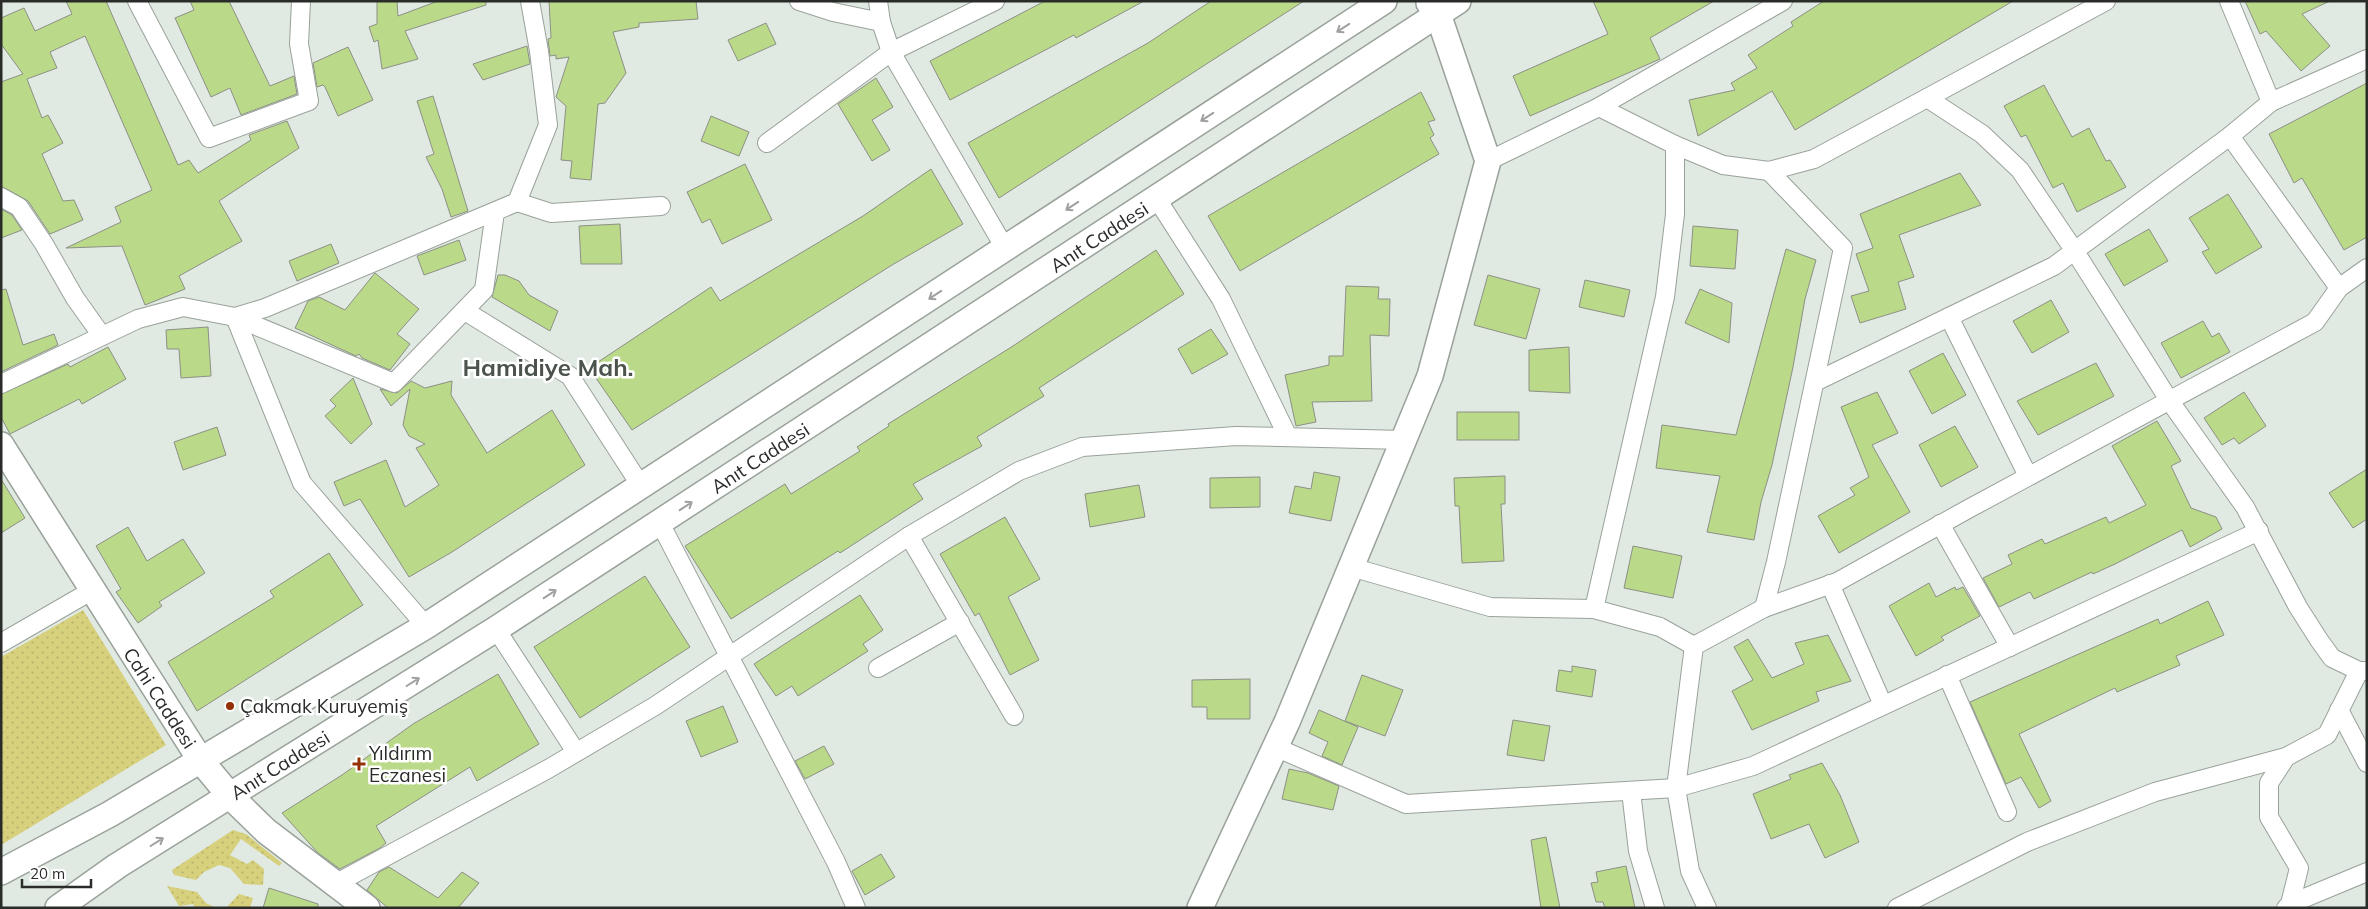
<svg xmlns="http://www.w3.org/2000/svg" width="2368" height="909" font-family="Mulish,sans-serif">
<defs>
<pattern id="grass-dots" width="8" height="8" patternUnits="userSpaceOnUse" patternTransform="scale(1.25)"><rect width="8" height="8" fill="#d7d07d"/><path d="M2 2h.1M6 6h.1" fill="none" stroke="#b9b36c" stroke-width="1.8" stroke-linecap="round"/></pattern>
</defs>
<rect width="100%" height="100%" fill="#e1eae2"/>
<g fill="url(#grass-dots)">
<polygon points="83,610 166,745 1,845 1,657"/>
<polygon points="233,830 246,834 282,863 279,866 241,839 230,855 247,864 253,860 264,869 263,885 244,884 230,868 219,865 204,872 196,880 174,875 172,870"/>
<polygon points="167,886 197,892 206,903 216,908 195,908 193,904 179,906"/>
<polygon points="239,894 253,898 250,908 226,908"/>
</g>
<g fill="#bad989" stroke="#8c9086">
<polygon points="66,1 106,1 178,165 189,160 198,173 251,140 249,135 287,121 299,148 219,201 242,241 179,276 185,289 145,305 122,246 66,248 121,222 115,207 152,190 85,36 50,52 57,68 27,79 42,118 48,115 63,143 42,154 63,201 74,200 83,220 50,234 28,201 1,186 1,82 23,74 1,44 1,18 24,8 35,31 72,14"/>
<polygon points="190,1 229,1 270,86 294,76 297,94 241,115 230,88 211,97 175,18 194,10"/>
<polygon points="377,1 397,1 398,16 438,1 486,1 486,5 405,31 418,59 382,69 378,40 374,42 369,27 377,24"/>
<polygon points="549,1 696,1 698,19 639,23 639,27 613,32 626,73 605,103 598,104 591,180 570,178 572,161 561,160 566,106 556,97 569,57 556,59 556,55 550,56 548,39 551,38"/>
<polygon points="1045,1 1144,1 1076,38 1074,35 950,100 930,61"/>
<polygon points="1211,1 1304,1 999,198 968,143 1148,43"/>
<polygon points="1593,1 1714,1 1650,38 1660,59 1530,116 1513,76 1608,34"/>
<polygon points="1824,1 2013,1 1795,130 1772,91 1698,136 1689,100 1735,90 1731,83 1757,68 1748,55 1793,26 1791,22"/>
<polygon points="2245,1 2330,1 2302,14 2330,46 2301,71 2266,31 2260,34"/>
<polygon points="766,23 776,44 738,61 728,40"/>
<polygon points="527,46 530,64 483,80 473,64"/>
<polygon points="348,47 373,100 338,116 325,87 323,85 317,87 313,63"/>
<polygon points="876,78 893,107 872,120 890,150 872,161 838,104"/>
<polygon points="2367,83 2367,237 2344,250 2302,178 2294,183 2269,134"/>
<polygon points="2044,85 2072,137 2089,128 2106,161 2110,160 2126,187 2077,212 2063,183 2053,188 2026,135 2021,137 2004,106"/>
<polygon points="1421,92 1435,120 1428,122 1434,135 1430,138 1439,154 1240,271 1208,216"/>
<polygon points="433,96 468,211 451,217 442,189 426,157 434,154 417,101"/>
<polygon points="711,116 749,132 739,156 701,141"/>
<polygon points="745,164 772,220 722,244 710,219 702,223 687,192"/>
<polygon points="931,169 963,224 892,265 632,430 589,368 711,287 720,301 863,216"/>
<polygon points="1960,173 1981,205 1899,235 1914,277 1898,282 1906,309 1860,323 1851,296 1869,291 1856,254 1873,248 1860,214"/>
<polygon points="2228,194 2262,247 2216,274 2202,252 2209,249 2189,218"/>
<polygon points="1,209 12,215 22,230 1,238"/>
<polygon points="620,224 622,264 581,264 579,226"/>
<polygon points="1693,226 1738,230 1735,269 1690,266"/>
<polygon points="2149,229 2168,261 2124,286 2105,254"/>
<polygon points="459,240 466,260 424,275 417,256"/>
<polygon points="331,244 339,263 297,281 289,261"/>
<polygon points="1786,249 1816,260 1805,299 1793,367 1772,465 1761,502 1754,540 1707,532 1720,476 1656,468 1662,425 1736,435"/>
<polygon points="1156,250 1184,294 1039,388 1044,396 977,437 982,446 913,484 923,499 840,553 838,551 731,619 685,546 785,484 791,494 860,451 857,447 889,426 888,424 1013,346"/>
<polygon points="375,273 419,309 397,334 410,344 390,370 362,358 359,354 356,356 295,328 308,301 319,297 345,310"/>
<polygon points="498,275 505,275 519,281 529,295 558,311 550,331 492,297"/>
<polygon points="1488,275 1540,289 1526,339 1474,325"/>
<polygon points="1585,280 1630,290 1624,317 1579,307"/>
<polygon points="1346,286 1379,287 1378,299 1390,299 1389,336 1370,335 1372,401 1312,402 1316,422 1296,426 1285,375 1329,365 1329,356 1343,356"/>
<polygon points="6,289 23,345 54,334 58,345 1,372 1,290"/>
<polygon points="1700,289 1732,303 1729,343 1685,323"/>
<polygon points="2051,300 2069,332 2032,353 2013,321"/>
<polygon points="2203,321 2212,337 2219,333 2230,352 2181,378 2161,343"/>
<polygon points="208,327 211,376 181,378 179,349 167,349 166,330"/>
<polygon points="1211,329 1228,354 1192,374 1178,349"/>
<polygon points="108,347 126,379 82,404 79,399 10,434 1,417 1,394 68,364 70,367"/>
<polygon points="1569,347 1570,393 1529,391 1529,350"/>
<polygon points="1943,353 1966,395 1932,414 1909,371"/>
<polygon points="2096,363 2114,396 2038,435 2017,401"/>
<polygon points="353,378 372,424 351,444 325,416 336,406 330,400"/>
<polygon points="411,381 425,388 452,381 451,395 487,453 552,410 585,465 452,552 409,577 360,499 344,506 334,482 386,460 405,507 439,485 416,448 425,444 409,436 403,425 410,389 391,406 380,389 397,393"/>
<polygon points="1877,392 1898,433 1872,445 1910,512 1839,553 1818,516 1855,495 1850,488 1869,477 1841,407"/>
<polygon points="2244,392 2266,426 2239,444 2234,438 2222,445 2204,418"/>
<rect x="1457" y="412" width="62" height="28"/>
<polygon points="2157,421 2181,461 2171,466 2191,508 2216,517 2222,529 2190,547 2182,530 2115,564 2093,574 2092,572 2034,599 2030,592 1999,607 1983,578 2012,564 2008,555 2042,539 2045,544 2106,517 2109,523 2146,505 2112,446"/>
<polygon points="1955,426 1978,467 1941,487 1919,445"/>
<polygon points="217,427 226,455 183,470 174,442"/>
<polygon points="2367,469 2367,519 2353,528 2329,493"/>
<polygon points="1314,472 1340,477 1331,521 1289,513 1295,486 1311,489"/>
<polygon points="1505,476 1505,504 1501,504 1504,561 1462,563 1459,506 1455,506 1454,478"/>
<polygon points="1260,477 1260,507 1210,508 1210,478"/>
<polygon points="1,479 25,518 1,533"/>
<polygon points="1139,485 1145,517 1090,527 1085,494"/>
<polygon points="1005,517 1040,579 1008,597 1039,660 1010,675 979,613 975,616 940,554"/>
<polygon points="128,527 147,561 183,539 205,573 159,602 162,606 138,623 116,592 121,589 96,546"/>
<polygon points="1633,546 1682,556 1673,598 1624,588"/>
<polygon points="329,553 363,605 197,711 168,662 274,597 270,591"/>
<polygon points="645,576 690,647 580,718 534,647"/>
<polygon points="1929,583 1936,597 1955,587 1956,590 1963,587 1980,616 1941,637 1944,640 1916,656 1889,606"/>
<polygon points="860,595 883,630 863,644 868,651 798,696 792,686 776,696 754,664"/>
<polygon points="2208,601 2224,635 2176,656 2180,665 2117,692 2115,688 2019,734 2051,801 2039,808 2021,777 2006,784 1970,702 2158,619 2160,624"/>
<polygon points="1828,635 1851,681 1816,692 1819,701 1752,730 1732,691 1753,680 1734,647 1748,639 1772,678 1804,664 1795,643"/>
<polygon points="1572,666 1596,670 1592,697 1556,691 1559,670 1572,672"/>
<polygon points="498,674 539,744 477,781 470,767 376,826 386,843 380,848 340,869 318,853 282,813 342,775 413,724"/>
<polygon points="1362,675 1403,690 1385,736 1345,721"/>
<polygon points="1250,679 1250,719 1207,719 1207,707 1192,707 1192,680"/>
<polygon points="723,706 738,742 701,757 686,721"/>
<polygon points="1319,710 1358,727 1342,765 1322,756 1328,742 1309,733"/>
<polygon points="1513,720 1550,726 1544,761 1507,755"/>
<polygon points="824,746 834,764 805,779 795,761"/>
<polygon points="1822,763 1840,795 1859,842 1825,858 1809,824 1771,839 1753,794 1791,779 1789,775"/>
<polygon points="1289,769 1308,773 1339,786 1333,810 1282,799"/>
<polygon points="1546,837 1560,908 1541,908 1531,840"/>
<polygon points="881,854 895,877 865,895 852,871"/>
<polygon points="1626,866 1635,908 1605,908 1603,902 1596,902 1591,883 1598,882 1596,872"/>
<polygon points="389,867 438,898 462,872 479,883 458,908 388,908 367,890 379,872"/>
<polygon points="269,888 318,904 318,908 263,908"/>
</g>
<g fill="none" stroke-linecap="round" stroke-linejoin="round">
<defs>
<g id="street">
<polyline points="137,1 209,138 309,101 299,44 301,1"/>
<polyline points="799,1 833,12 881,22"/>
<polyline points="878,1 881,22 891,52 1006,250"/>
<polyline points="2229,1 2271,102"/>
<polyline points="1927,98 2106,1"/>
<polyline points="1599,107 1783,1"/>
<polyline points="2230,136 2339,288"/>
<polyline points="767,143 891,52 995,1"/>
<polyline points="1488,161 1599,107 1675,145 1723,165 1769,171 1814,159 1927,98 1982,134 2020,170 2074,250 2169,400 2245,507 2298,607 2319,640 2332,658 2359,671 2367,671"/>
<polyline points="1,197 19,207 44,244 75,298 102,336"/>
<polyline points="1157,199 1221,299 1288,437"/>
<polyline points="517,202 551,213 661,206"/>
<polyline points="465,311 570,376 641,486"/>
<polyline points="235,317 394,383 484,290 495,212"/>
<polyline points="235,317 302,483 426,626"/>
<polyline points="1949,317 2028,476"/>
<polyline points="1815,382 2054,266 2230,136 2271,102 2367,59"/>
<polyline points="1,384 138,319 183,307 235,317 265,308 517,202 548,125 539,51 530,1"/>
<polyline points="660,523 836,862 856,908"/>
<polyline points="1940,524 2010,647"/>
<polyline points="909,536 1014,716"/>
<polyline points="1351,567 1490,607 1594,609 1660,627 1694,646"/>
<polyline points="1830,584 1883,705"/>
<polyline points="1764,608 1776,562 1843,248 1769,171"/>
<polyline points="1594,609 1665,297 1675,214 1675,145"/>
<polyline points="496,629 576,752"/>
<polyline points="1,643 91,591"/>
<polyline points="878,668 960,622"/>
<polyline points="1947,675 2007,812"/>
<polyline points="2339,710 2367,763"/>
<polyline points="1275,747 1406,804 1676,788 1753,766 2259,531"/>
<polyline points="1631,791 1638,851 1655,908"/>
<polyline points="335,884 548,769 655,706 909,536 1019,471 1082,447 1236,436 1404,440"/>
<polyline points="2290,904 2367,872"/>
<polyline points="1707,908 1690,871 1676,788 1694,646 1764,608 1837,582 1970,508 2315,322 2339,288 2367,268"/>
<polyline points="1897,908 2027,842 2155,792 2286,757"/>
<polyline points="2286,908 2290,904 2299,868 2269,817 2269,783 2286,757 2327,735 2359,671"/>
</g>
<g id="secondary">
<polyline points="1,445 201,761 231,797 266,831 367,908"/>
<polyline points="1,872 110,814 426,626 1384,1"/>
<polyline points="58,908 117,866 496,629 1458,1"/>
<polyline points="1200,908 1287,722 1430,376 1488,161 1438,14 1429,3"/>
</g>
</defs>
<use href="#street" stroke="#99a29a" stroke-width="20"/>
<use href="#secondary" stroke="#99a29a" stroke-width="28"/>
<use href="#street" stroke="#fff" stroke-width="18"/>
<use href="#secondary" stroke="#fff" stroke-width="25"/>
</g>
<defs><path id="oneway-shaft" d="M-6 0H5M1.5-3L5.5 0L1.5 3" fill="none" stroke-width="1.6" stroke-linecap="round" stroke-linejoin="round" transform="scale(1.25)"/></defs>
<g stroke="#9fa09f">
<use href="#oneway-shaft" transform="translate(1343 28) rotate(147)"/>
<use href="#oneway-shaft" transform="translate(1207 117) rotate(147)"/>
<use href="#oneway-shaft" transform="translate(1072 206) rotate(147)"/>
<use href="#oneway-shaft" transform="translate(935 295) rotate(147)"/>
<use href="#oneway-shaft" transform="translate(686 506) rotate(-33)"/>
<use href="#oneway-shaft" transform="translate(550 594) rotate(-33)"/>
<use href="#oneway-shaft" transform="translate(413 682) rotate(-32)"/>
<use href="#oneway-shaft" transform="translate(157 842) rotate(-32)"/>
</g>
<g fill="#953004" stroke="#fff" stroke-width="2">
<circle cx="230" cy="706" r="5"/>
<path d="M356.5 756.5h5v5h5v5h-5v5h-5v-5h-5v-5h5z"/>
</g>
<g text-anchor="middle" stroke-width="5" stroke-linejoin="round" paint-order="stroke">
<g font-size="19" fill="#292c29" stroke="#fff">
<text transform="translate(1099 237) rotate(-33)" y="7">Anıt Caddesi</text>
<text transform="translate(760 458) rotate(-33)" y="7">Anıt Caddesi</text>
<text transform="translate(160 698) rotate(57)" y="7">Cahi Caddesi</text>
<text transform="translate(280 765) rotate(-32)" y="7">Anıt Caddesi</text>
</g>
<g font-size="19" fill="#292c29" stroke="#fff" text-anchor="start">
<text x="240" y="713">Çakmak Kuruyemiş</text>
<text x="369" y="760">Yıldırım<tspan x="369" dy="22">Eczanesi</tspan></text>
</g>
<g font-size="24" font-weight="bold" fill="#4b534c" stroke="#fff">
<text x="548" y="376">Hamidiye Mah.</text>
</g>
</g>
<rect width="2368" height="909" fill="none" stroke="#292c29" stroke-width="5"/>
<path d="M22 879v8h69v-8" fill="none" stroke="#292c29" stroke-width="2.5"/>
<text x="30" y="879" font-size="15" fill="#292c29" stroke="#ffffff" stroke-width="4" paint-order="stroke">20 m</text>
</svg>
